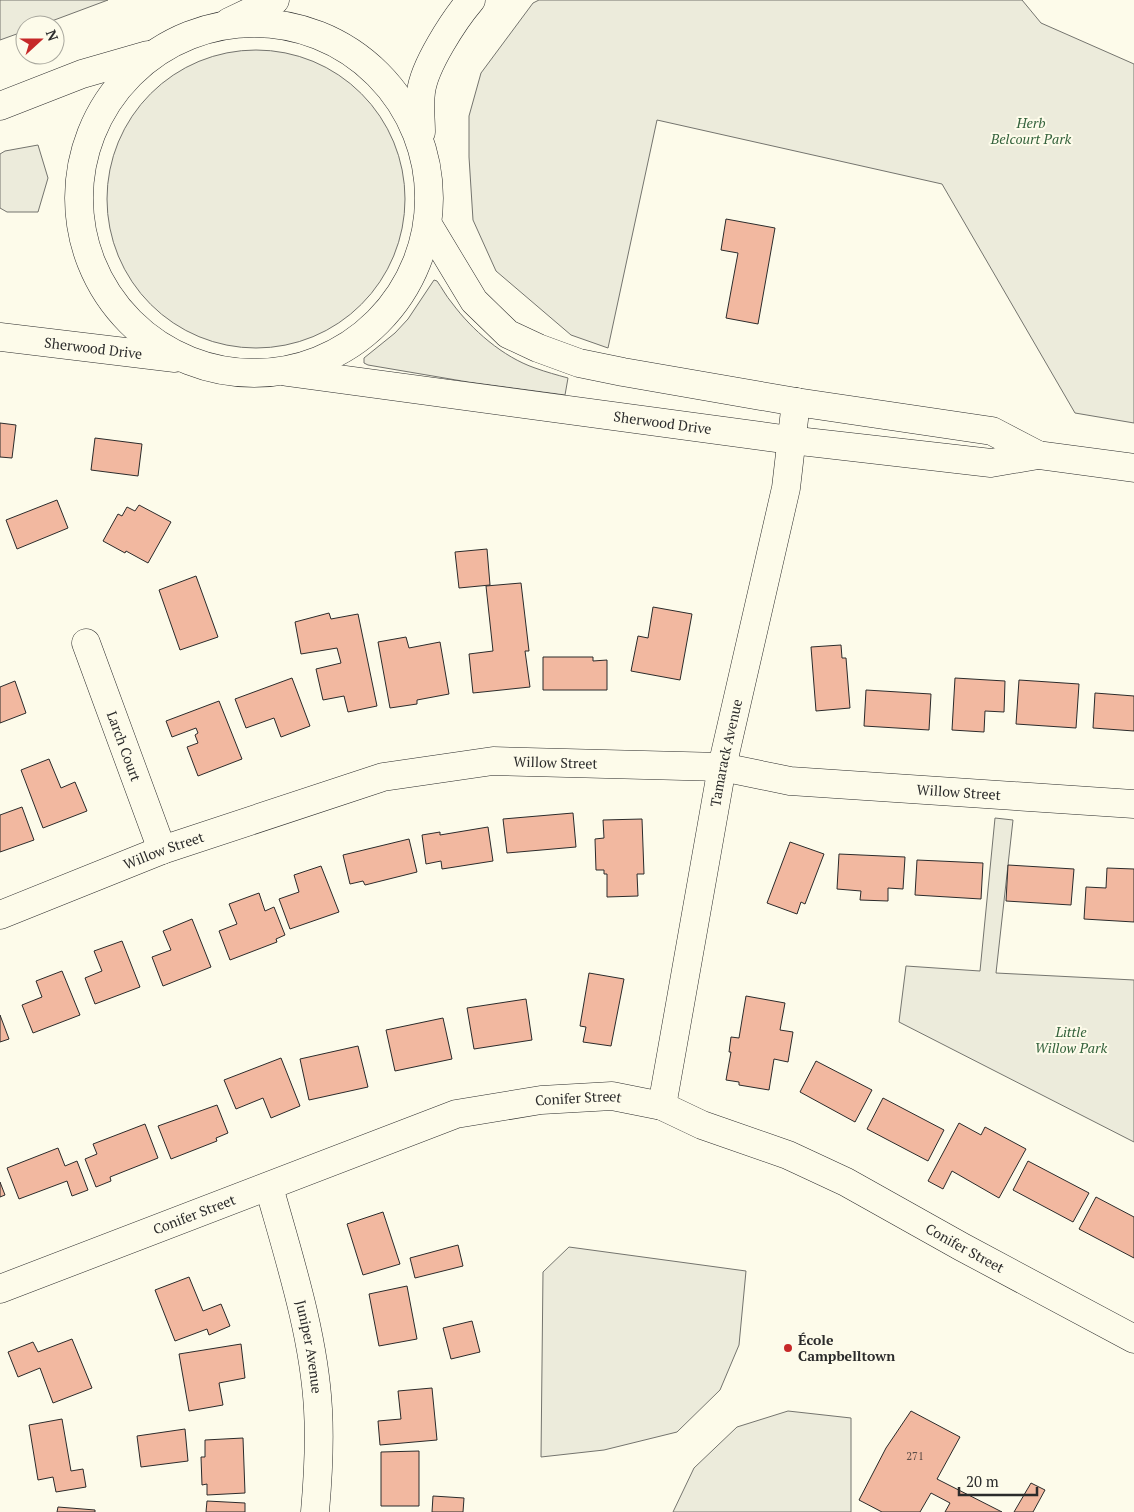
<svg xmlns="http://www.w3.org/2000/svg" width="1134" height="1512" font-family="'PT Serif',serif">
<rect width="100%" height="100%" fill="#fdfbea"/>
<g fill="#ecebdb" stroke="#74746e">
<polygon points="0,0 108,0 41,25 25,25 25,31 0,40"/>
<polygon points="539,0 1022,0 1041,23 1134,64 1134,423 1075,413 942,184 657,120 608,348 571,335 496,271 473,220 469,157 469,116 481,73 533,3"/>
<circle cx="256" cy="199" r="149"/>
<polygon points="38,145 48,178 38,212 7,212 0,208 0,154 5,151"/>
<path d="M 434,280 L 437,281 C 442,288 446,296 452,303 C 472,330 503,357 535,368 C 546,372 557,375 568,378 L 565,395 L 468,382 L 368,365 L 364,363 L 364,358 L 395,333 L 408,319 Z"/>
<polygon points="995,818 1013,820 996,973 1134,980 1134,1142 899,1022 906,966 980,971"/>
<polygon points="569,1247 746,1271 739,1345 720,1390 677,1432 604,1450 541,1457 543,1272"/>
<polygon points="788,1411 851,1418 851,1512 673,1512 694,1468 737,1427"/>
</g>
<g fill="#f2b8a0" stroke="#2b2b2b">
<polygon points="726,219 775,228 758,324 726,318 738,253 721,250"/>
<polygon points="0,423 16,425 12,458 0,457"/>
<polygon points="95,438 142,444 138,476 91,470"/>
<polygon points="57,500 68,528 17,549 6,520"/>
<polygon points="139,505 171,522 148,563 126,551 125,553 103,541 118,514 122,516 127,507 135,511"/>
<polygon points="487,549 490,585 459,588 455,552"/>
<polygon points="196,576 218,637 180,650 159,590"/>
<polygon points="521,583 529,651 525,651 530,687 473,693 469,654 493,651 486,586"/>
<polygon points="653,607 692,614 680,680 631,671 638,636 648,638"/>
<polygon points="329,613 331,619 358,614 377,706 348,712 344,696 323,700 316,669 341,663 337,648 301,654 295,622"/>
<polygon points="406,637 409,648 440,642 449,694 417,700 417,704 390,708 378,642"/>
<polygon points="841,645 842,658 846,658 850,708 816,711 811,647"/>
<polygon points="543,657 593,657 593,661 607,660 607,690 543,690"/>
<polygon points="292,678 310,726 281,737 274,718 246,728 235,699"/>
<polygon points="955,678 1005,681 1004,712 985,711 984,732 952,730"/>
<polygon points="1019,680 1079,684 1076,728 1016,724"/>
<polygon points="15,681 26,713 0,723 0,687"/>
<polygon points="866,690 931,694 929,730 864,726"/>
<polygon points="1095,693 1134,696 1134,731 1093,728"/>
<polygon points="219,701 242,759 198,776 187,747 198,743 195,735 198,733 196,728 172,737 166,721"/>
<polygon points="49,759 61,788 75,782 87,811 43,828 21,770"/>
<polygon points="22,807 34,840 0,852 0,815"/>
<polygon points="573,813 576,847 507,853 503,819"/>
<polygon points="642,819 644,874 637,874 638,896 607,897 607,874 604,874 604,870 596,870 595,839 604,838 603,820"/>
<polygon points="488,827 493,861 442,869 441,861 426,864 422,835 440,832 440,835"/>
<polygon points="409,839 417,872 365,885 363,881 350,884 343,855"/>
<polygon points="790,842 824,854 805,904 801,902 797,914 767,903"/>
<polygon points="839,854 905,857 903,889 888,888 888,901 860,900 861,891 837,889"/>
<polygon points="917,860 983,863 981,899 915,895"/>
<polygon points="1008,865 1074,869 1071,905 1006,901"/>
<polygon points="321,866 339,912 290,929 279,899 299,892 294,875"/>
<polygon points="1107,868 1134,869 1134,922 1084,919 1086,887 1106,888"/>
<polygon points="259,893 265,911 274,907 285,935 276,939 277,942 230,960 219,931 237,924 229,904"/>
<polygon points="192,919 211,967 163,986 152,957 171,950 163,931"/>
<polygon points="122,941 140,987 95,1004 85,978 102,971 94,951"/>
<polygon points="62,971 80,1015 33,1033 22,1005 42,997 36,981"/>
<polygon points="589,973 624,979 611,1046 583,1042 586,1027 580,1026"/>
<polygon points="746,996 785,1003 780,1030 793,1032 788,1062 774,1059 769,1090 739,1085 739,1082 726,1080 731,1052 729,1052 731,1037 739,1038"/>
<polygon points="526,999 532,1040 474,1049 467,1008"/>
<polygon points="0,1015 9,1039 0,1042"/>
<polygon points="443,1018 452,1059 395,1071 386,1030"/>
<polygon points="358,1046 368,1087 309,1100 300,1059"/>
<polygon points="281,1058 300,1106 271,1118 263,1098 236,1109 224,1080"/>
<polygon points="816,1061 872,1090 855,1122 800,1092"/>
<polygon points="883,1098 944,1130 928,1161 867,1129"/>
<polygon points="217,1105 228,1133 216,1138 217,1141 171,1159 158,1126"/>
<polygon points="959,1123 981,1135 985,1127 1026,1149 999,1198 952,1171 943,1189 928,1181"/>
<polygon points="145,1124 158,1158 110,1177 111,1181 96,1187 85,1159 97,1154 93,1144"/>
<polygon points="58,1148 65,1166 77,1161 88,1190 72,1196 67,1181 19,1199 7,1168"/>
<polygon points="1028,1161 1089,1193 1073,1222 1013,1190"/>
<polygon points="0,1182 5,1195 0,1197"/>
<polygon points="1096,1197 1134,1217 1134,1258 1079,1229"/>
<polygon points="383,1212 400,1264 363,1275 347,1224"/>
<polygon points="458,1245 463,1266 415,1278 410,1258"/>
<polygon points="189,1277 203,1311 221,1304 230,1326 209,1335 207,1329 175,1341 155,1290"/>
<polygon points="407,1286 417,1339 379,1346 369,1294"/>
<polygon points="472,1321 480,1352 451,1359 443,1328"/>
<polygon points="72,1339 92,1388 53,1403 40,1368 18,1377 8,1352 33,1342 38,1352"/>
<polygon points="241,1344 245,1378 219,1383 223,1405 189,1411 179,1354"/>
<polygon points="432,1388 437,1440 380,1445 378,1421 401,1419 398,1391"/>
<polygon points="911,1411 960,1437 937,1479 1002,1512 945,1512 950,1503 931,1493 920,1512 882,1512 859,1500 886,1448"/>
<polygon points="62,1419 71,1471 83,1469 86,1487 56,1492 53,1477 38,1480 29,1425"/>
<polygon points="185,1429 188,1461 141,1467 137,1436"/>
<polygon points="243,1438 245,1493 207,1495 207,1484 202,1485 201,1457 205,1457 205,1440"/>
<polygon points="419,1451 419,1506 381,1506 381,1452"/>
<polygon points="1031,1483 1045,1490 1033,1512 1014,1512"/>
<polygon points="433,1496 464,1498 463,1512 432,1512"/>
<polygon points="207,1501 245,1503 245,1512 206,1512"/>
<polygon points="58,1507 95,1510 95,1512 57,1512"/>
</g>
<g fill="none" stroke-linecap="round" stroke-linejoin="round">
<defs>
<g id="minor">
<path id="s1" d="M 86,643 L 162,850"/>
<path id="s2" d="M 0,915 L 162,850 L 383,777 L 493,761 L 722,767 L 790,781 L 1134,804"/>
<path id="s3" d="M 662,1106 L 722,767 L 786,488 L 796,402"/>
<path id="s4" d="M 269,1187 C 289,1258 314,1335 318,1409 C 320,1443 318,1478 315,1512"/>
<path id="s5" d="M 0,1289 L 456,1114 L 541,1100 L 612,1096 L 662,1106 L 702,1125 L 788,1155 L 846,1182 L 962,1247 L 1134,1339"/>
</g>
<g id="major">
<polyline points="229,22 275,0"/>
<circle cx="254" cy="198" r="175"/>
<polyline points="0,106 82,74 148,55"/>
<path d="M 421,132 C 421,119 419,105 421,92 C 424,66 454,20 471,0"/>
<polyline points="430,228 474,301 508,334 538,348 579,363 623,372 796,402 992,431 1038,455"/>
<path id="s6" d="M 0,337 L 175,358"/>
<path id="s7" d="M 287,372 L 790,440 L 991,463 L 1038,455 L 1134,468"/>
</g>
</defs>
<use href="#minor" stroke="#2b2b2b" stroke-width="29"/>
<use href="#major" stroke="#2b2b2b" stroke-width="29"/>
<use href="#minor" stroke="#fdfbea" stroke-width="28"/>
<use href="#major" stroke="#fdfbea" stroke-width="28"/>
</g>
<circle fill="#c62828" stroke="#fdfbea" stroke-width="2" cx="788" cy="1348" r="5"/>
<g text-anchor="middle" stroke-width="4" stroke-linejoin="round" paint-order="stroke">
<g font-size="11" fill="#5d4e48">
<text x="915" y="1460">271</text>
</g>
<g font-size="14" font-style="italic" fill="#34623c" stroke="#fdfbea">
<text x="1031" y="128">Herb<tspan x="1031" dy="16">Belcourt Park</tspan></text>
<text x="1071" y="1037">Little<tspan x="1071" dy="16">Willow Park</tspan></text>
</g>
<g font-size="14" fill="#2b2b2b" stroke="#fdfbea">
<text dy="5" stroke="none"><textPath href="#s6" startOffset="94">Sherwood Drive</textPath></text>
<text dy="5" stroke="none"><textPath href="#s7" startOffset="379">Sherwood Drive</textPath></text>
<text dy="5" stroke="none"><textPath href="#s1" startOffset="110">Larch Court</textPath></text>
<text dy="5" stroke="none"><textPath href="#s3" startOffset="359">Tamarack Avenue</textPath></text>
<text dy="5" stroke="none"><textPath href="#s2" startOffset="581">Willow Street</textPath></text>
<text dy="5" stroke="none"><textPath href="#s2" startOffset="986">Willow Street</textPath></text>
<text dy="5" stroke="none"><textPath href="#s2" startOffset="176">Willow Street</textPath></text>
<text dy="5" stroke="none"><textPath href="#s5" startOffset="612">Conifer Street</textPath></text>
<text dy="5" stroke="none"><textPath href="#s5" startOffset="208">Conifer Street</textPath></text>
<text dy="5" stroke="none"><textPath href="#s5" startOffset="1032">Conifer Street</textPath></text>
<text dy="5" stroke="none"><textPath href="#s4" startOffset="165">Juniper Avenue</textPath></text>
</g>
<g font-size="14" font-weight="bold" fill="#2b2b2b" stroke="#fdfbea" text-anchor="start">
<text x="798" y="1345">École<tspan x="798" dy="16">Campbelltown</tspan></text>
</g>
</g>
<g transform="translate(40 40) rotate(69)"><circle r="24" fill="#fdfbea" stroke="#a9a89e"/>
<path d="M0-4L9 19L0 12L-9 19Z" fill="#c62828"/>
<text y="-8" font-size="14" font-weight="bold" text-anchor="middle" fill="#2b2b2b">N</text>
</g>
<path d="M959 1487v8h78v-8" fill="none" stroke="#2b2b2b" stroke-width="2.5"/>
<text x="966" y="1487" font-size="15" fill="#2b2b2b" stroke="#fdfbea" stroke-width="4" paint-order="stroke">20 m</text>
</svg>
